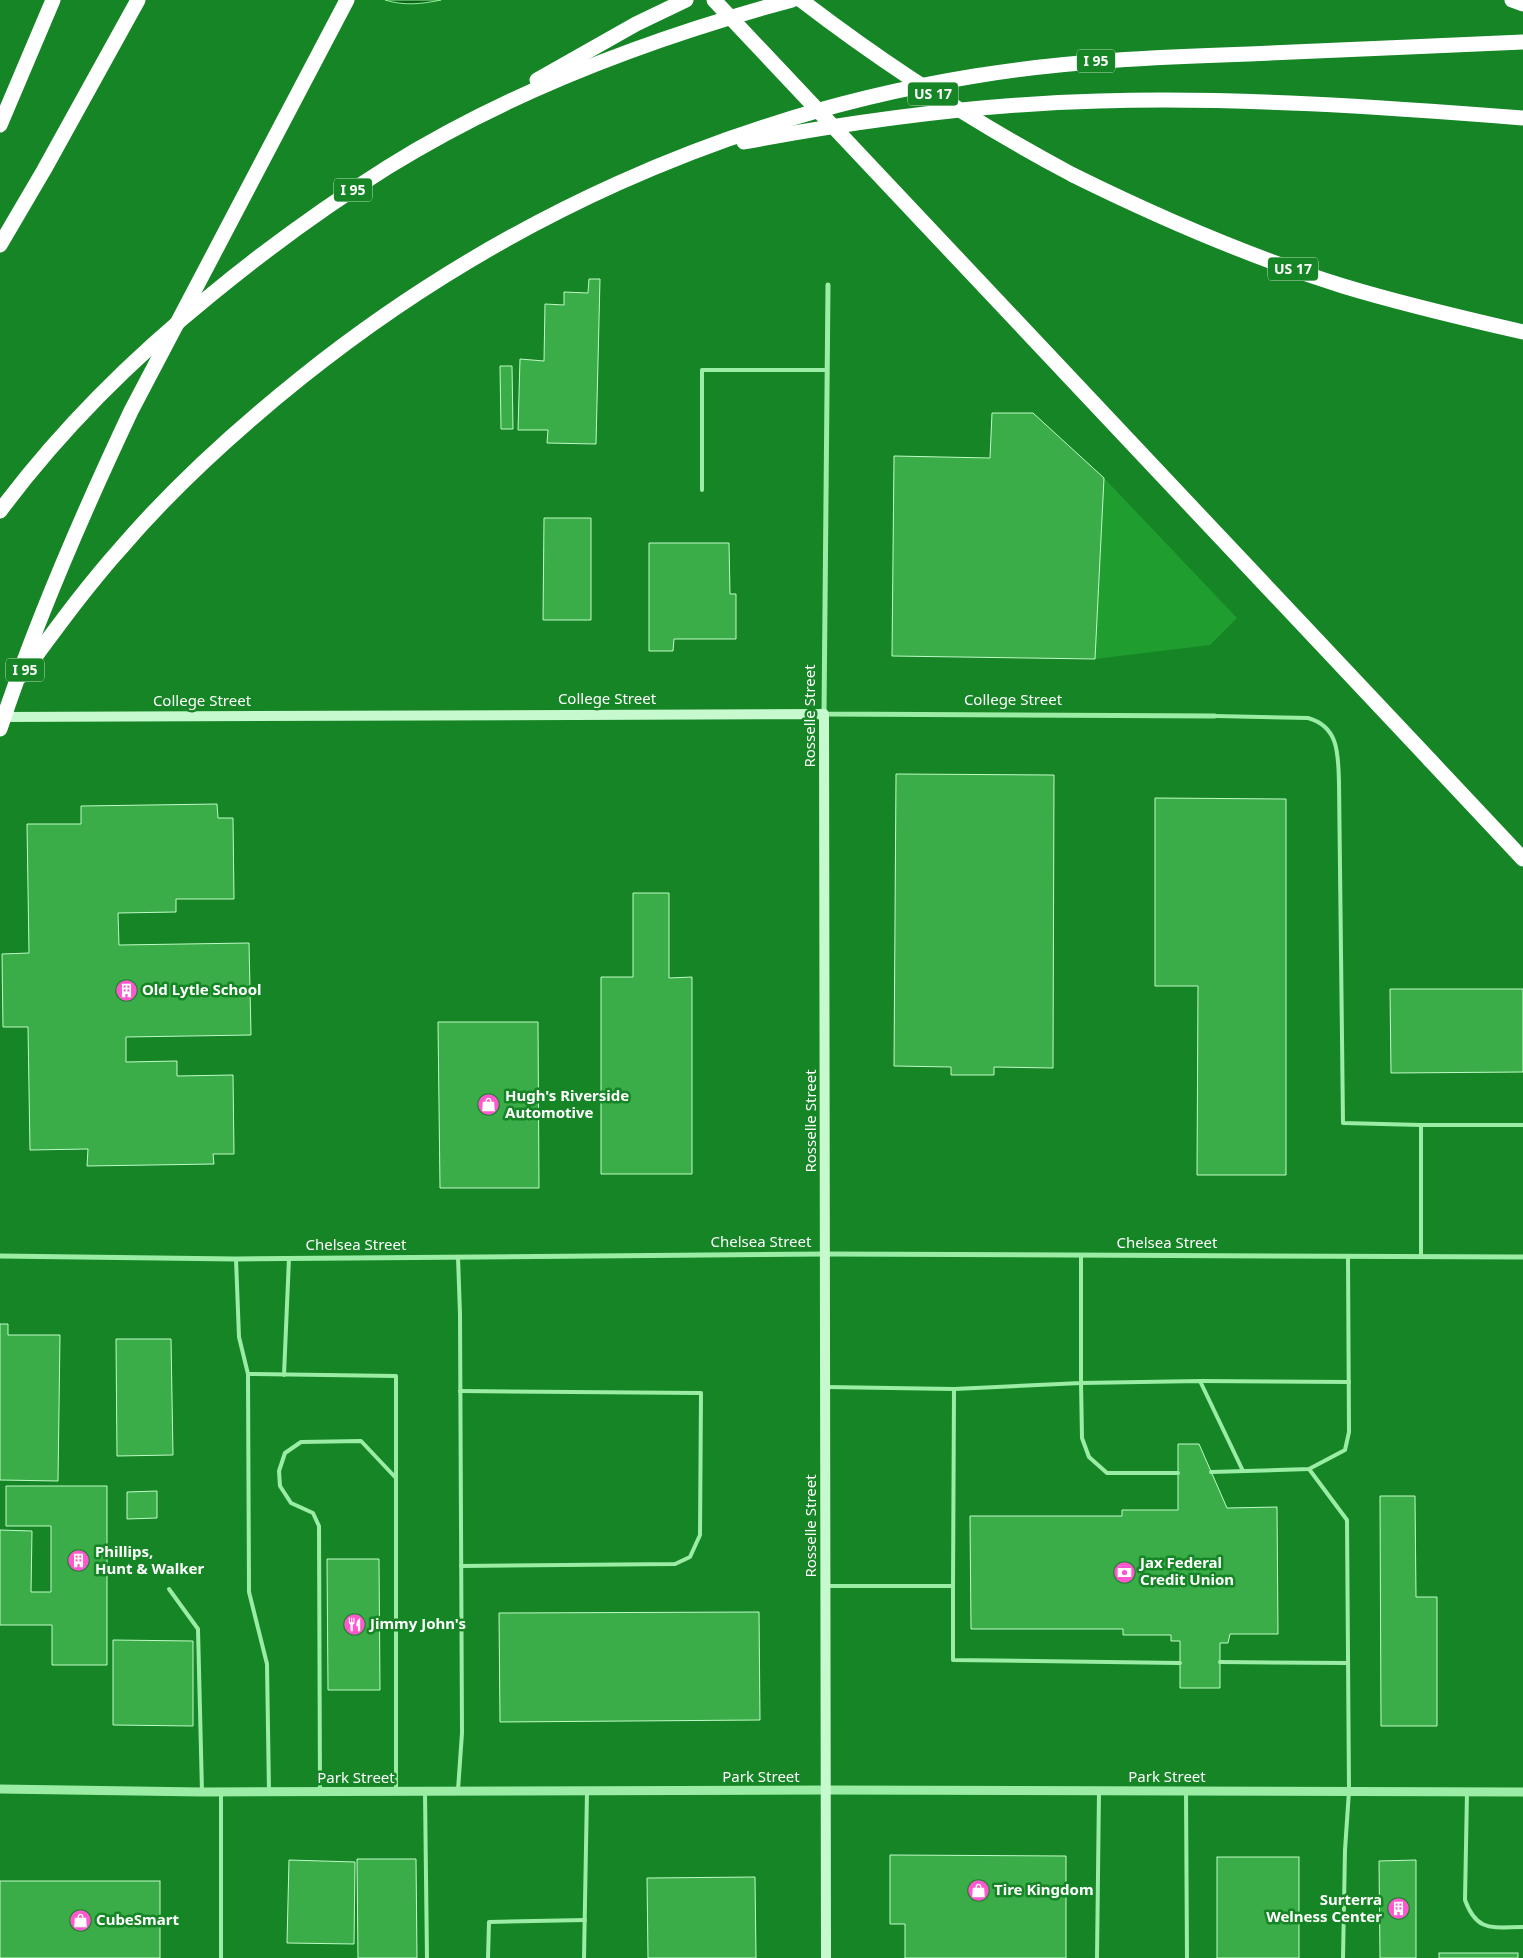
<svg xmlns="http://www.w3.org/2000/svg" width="1523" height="1958" font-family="'Noto Sans',sans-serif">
<rect width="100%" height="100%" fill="#168526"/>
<polygon fill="#1f9e2f" points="1104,478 1237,618 1210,645 1095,659"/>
<path fill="#0e621b" stroke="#8df098" d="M 385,0 L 441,0 C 422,4 404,6 385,0 Z"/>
<g fill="#3aad49" stroke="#c0fac7">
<polygon points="589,279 600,279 596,444 547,443 548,430 518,430 520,359 544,361 545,304 564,305 564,292 588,293"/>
<polygon points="500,366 512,366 513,429 501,429"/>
<polygon points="992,413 1033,413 1104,478 1095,659 892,656 894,456 990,458"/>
<polygon points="544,518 591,518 591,620 543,620"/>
<polygon points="649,543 729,543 730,594 736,594 736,639 674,639 673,651 649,651"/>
<polygon points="896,774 1054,775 1053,1068 994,1067 994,1075 951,1075 951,1067 894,1066"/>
<polygon points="1155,798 1286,799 1286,1175 1197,1175 1198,986 1155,986"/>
<polygon points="217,804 218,818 233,818 234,899 176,899 176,912 118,913 119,945 249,943 251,1035 126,1037 126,1062 177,1061 177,1076 233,1075 234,1154 213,1154 214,1164 87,1166 88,1149 30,1150 28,1027 3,1027 2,954 29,953 27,824 81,824 81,806"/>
<polygon points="633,893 669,893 669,978 692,977 692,1174 601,1174 601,977 633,977"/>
<polygon points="1390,989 1523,989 1523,1072 1391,1073"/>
<polygon points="438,1022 538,1022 539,1188 440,1188"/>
<polygon points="0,1324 8,1324 8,1335 60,1335 58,1481 0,1480"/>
<polygon points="116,1339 171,1339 173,1455 117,1456"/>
<polygon points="1178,1444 1199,1444 1227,1508 1277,1507 1278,1634 1230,1634 1228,1643 1220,1643 1220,1688 1180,1688 1180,1641 1171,1641 1171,1635 1123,1635 1123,1629 971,1629 970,1516 1122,1516 1122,1510 1178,1510"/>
<polygon points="6,1486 107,1486 107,1665 52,1665 52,1625 0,1625 0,1530 32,1531 31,1592 51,1592 51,1526 6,1526"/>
<polygon points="157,1491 157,1518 127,1519 127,1492"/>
<polygon points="1380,1496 1415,1496 1416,1597 1437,1597 1437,1726 1381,1726"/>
<polygon points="327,1559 379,1559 380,1690 328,1690"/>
<polygon points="759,1612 760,1720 500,1722 499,1613"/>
<polygon points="113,1640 193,1641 193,1726 113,1725"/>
<polygon points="890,1855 1066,1856 1066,1958 905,1958 905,1924 890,1924"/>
<rect x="1217" y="1857" width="82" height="101"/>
<polygon points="357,1859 416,1859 417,1958 358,1958"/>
<polygon points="289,1860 355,1862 354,1944 287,1943"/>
<polygon points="1416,1860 1416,1958 1380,1958 1379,1861"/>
<polygon points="755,1877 756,1958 648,1958 647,1878"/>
<rect x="0" y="1881" width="160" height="77"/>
<rect x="1439" y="1953" width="79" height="5"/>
</g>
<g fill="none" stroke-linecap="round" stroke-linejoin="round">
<g stroke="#9beda5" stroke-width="4">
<polyline points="702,490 702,370 827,370"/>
<path d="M 1215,716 L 1308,718 C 1340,727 1338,756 1339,783 L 1343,1123 L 1421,1125 L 1421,1256"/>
<polyline points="1421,1125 1523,1125"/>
<polyline points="458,1257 460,1314 462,1733 458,1790"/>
<polyline points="236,1259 239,1337 248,1374 249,1592 267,1664 269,1792"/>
<polyline points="248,1374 396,1376 396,1791"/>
<polyline points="284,1375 289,1258"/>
<polyline points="1200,1381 1349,1382"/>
<polyline points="826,1387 954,1389 953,1586 828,1586"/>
<polyline points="954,1389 1081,1383 1081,1256"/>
<polyline points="460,1391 701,1393 700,1535 690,1557 675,1564 461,1566"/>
<polyline points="1309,1469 1347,1520 1349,1791 1345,1850 1343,1958"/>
<polyline points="1211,1472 1309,1469 1345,1450 1349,1432 1348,1257"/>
<polyline points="1178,1473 1107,1473 1089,1457 1082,1438 1081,1383 1200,1381 1243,1471"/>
<polyline points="953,1586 953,1660 1180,1663"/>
<polyline points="169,1589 198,1629 202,1792"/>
<polyline points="1220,1662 1347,1663"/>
<polyline points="1186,1791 1187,1958"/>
<polyline points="320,1792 319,1526 313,1513 291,1503 280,1486 279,1471 285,1453 301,1442 361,1441 395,1477"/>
<path d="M 1467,1792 L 1465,1900 C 1477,1933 1493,1927 1523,1927"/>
<polyline points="425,1793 427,1958"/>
<polyline points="221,1958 221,1793"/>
<polyline points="488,1958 489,1922 585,1920"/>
<polyline points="584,1958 587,1792"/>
<polyline points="1097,1958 1099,1791"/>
</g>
<g stroke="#9beda5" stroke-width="5">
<polyline points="828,285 824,714 1215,716"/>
<polyline points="0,1256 236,1259 826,1254 1523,1257"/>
</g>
<polyline stroke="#9beda5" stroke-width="9" points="0,1789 202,1792 826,1790 1523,1792"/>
<polyline stroke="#c7f9cf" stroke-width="10" points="0,717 824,714 826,1958"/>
<g stroke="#fff" stroke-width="15">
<polyline points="1512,0 1523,4"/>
<polyline points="537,80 636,24 686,0"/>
<polyline points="0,125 53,0"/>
<path d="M 744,142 C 861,120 980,104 1099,101 C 1240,97 1382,107 1523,118"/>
<path d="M 1073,175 C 1160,218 1250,257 1343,286 C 1402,304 1462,318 1523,332"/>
<polyline points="0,245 44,170 138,0"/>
<path d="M 0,511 C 61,429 133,358 212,294 C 268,248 326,206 388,167 C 512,90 651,38 792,0"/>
<path d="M 21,676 C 53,633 85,588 121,548 C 175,485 237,429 302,377 C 497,221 727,116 975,76 C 1066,61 1157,57 1249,54 C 1340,50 1432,46 1523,42"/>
<polyline points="1430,760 1523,859"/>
</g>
<g stroke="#fff" stroke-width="15">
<polyline points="714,0 1430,760"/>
<path d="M 801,0 C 887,66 977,124 1073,175"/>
<path d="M 0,729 C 36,620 82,515 131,411 L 347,0"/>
</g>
</g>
<defs>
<symbol id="building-disc" viewBox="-11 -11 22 22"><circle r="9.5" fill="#ff57cf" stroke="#168526"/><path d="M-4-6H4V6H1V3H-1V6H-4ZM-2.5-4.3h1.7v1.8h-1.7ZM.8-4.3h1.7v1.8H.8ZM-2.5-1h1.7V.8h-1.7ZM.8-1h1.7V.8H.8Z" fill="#fff"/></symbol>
<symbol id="shop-disc" viewBox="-11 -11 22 22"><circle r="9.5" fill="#ff57cf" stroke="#168526"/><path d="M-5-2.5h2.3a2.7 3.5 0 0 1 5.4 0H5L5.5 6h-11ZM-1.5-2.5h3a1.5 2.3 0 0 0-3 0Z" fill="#fff"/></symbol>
<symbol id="bank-disc" viewBox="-11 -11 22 22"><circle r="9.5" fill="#ff57cf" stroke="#168526"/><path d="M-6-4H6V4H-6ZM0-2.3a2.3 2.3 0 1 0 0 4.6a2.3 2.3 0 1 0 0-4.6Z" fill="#fff"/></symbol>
<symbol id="restaurant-disc" viewBox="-11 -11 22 22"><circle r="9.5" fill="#ff57cf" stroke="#168526"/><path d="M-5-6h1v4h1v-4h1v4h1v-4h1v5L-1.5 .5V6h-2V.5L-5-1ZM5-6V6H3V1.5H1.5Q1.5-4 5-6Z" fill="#fff"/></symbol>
</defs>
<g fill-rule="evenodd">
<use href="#building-disc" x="114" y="978" width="25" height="25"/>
<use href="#shop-disc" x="476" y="1092" width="25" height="25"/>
<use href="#building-disc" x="66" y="1548" width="25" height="25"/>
<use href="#bank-disc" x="1112" y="1560" width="25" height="25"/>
<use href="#restaurant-disc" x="342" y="1612" width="25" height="25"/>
<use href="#shop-disc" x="966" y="1878" width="25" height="25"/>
<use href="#building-disc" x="1386" y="1896" width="25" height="25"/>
<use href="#shop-disc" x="68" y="1908" width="25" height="25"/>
</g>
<g text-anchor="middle" stroke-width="5" stroke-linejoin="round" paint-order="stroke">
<g fill="#168526" stroke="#b9dabe" stroke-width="1">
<rect x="1077" y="49.5" width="38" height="23" rx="4"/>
<rect x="908" y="82.5" width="50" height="23" rx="4"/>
<rect x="334" y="178.5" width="38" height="23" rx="4"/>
<rect x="1268" y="257.5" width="50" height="23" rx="4"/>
<rect x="6" y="658.5" width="38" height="23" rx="4"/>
</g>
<g font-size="14" font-weight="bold" fill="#fff">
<text x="1096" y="66">I 95</text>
<text x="933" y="99">US 17</text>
<text x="353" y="195">I 95</text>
<text x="1293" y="274">US 17</text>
<text x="25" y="675">I 95</text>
</g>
<g font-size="15" fill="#fff" stroke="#168526">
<text x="607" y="704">College Street</text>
<text x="1013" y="705">College Street</text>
<text x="202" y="706">College Street</text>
<text transform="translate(810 716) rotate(-90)" y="5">Rosselle Street</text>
<text transform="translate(811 1121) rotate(-90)" y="5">Rosselle Street</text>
<text x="761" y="1247">Chelsea Street</text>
<text x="1167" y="1248">Chelsea Street</text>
<text x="356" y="1250">Chelsea Street</text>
<text transform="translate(811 1526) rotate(-90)" y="5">Rosselle Street</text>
<text x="761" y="1782">Park Street</text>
<text x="1167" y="1782">Park Street</text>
<text x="356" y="1783">Park Street</text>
</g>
<g font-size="15" font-weight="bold" fill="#fff" stroke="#168526" text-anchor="start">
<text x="142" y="995">Old Lytle School</text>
<text x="505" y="1101">Hugh's Riverside<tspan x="505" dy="17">Automotive</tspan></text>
<text x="95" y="1557">Phillips,<tspan x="95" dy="17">Hunt &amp; Walker</tspan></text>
<text x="1140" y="1568">Jax Federal<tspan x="1140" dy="17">Credit Union</tspan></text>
<text x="370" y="1629">Jimmy John's</text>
<text x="994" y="1895">Tire Kingdom</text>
<text x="1382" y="1905" text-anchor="end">Surterra<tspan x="1382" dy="17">Welness Center</tspan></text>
<text x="96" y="1925">CubeSmart</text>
</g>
</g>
</svg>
